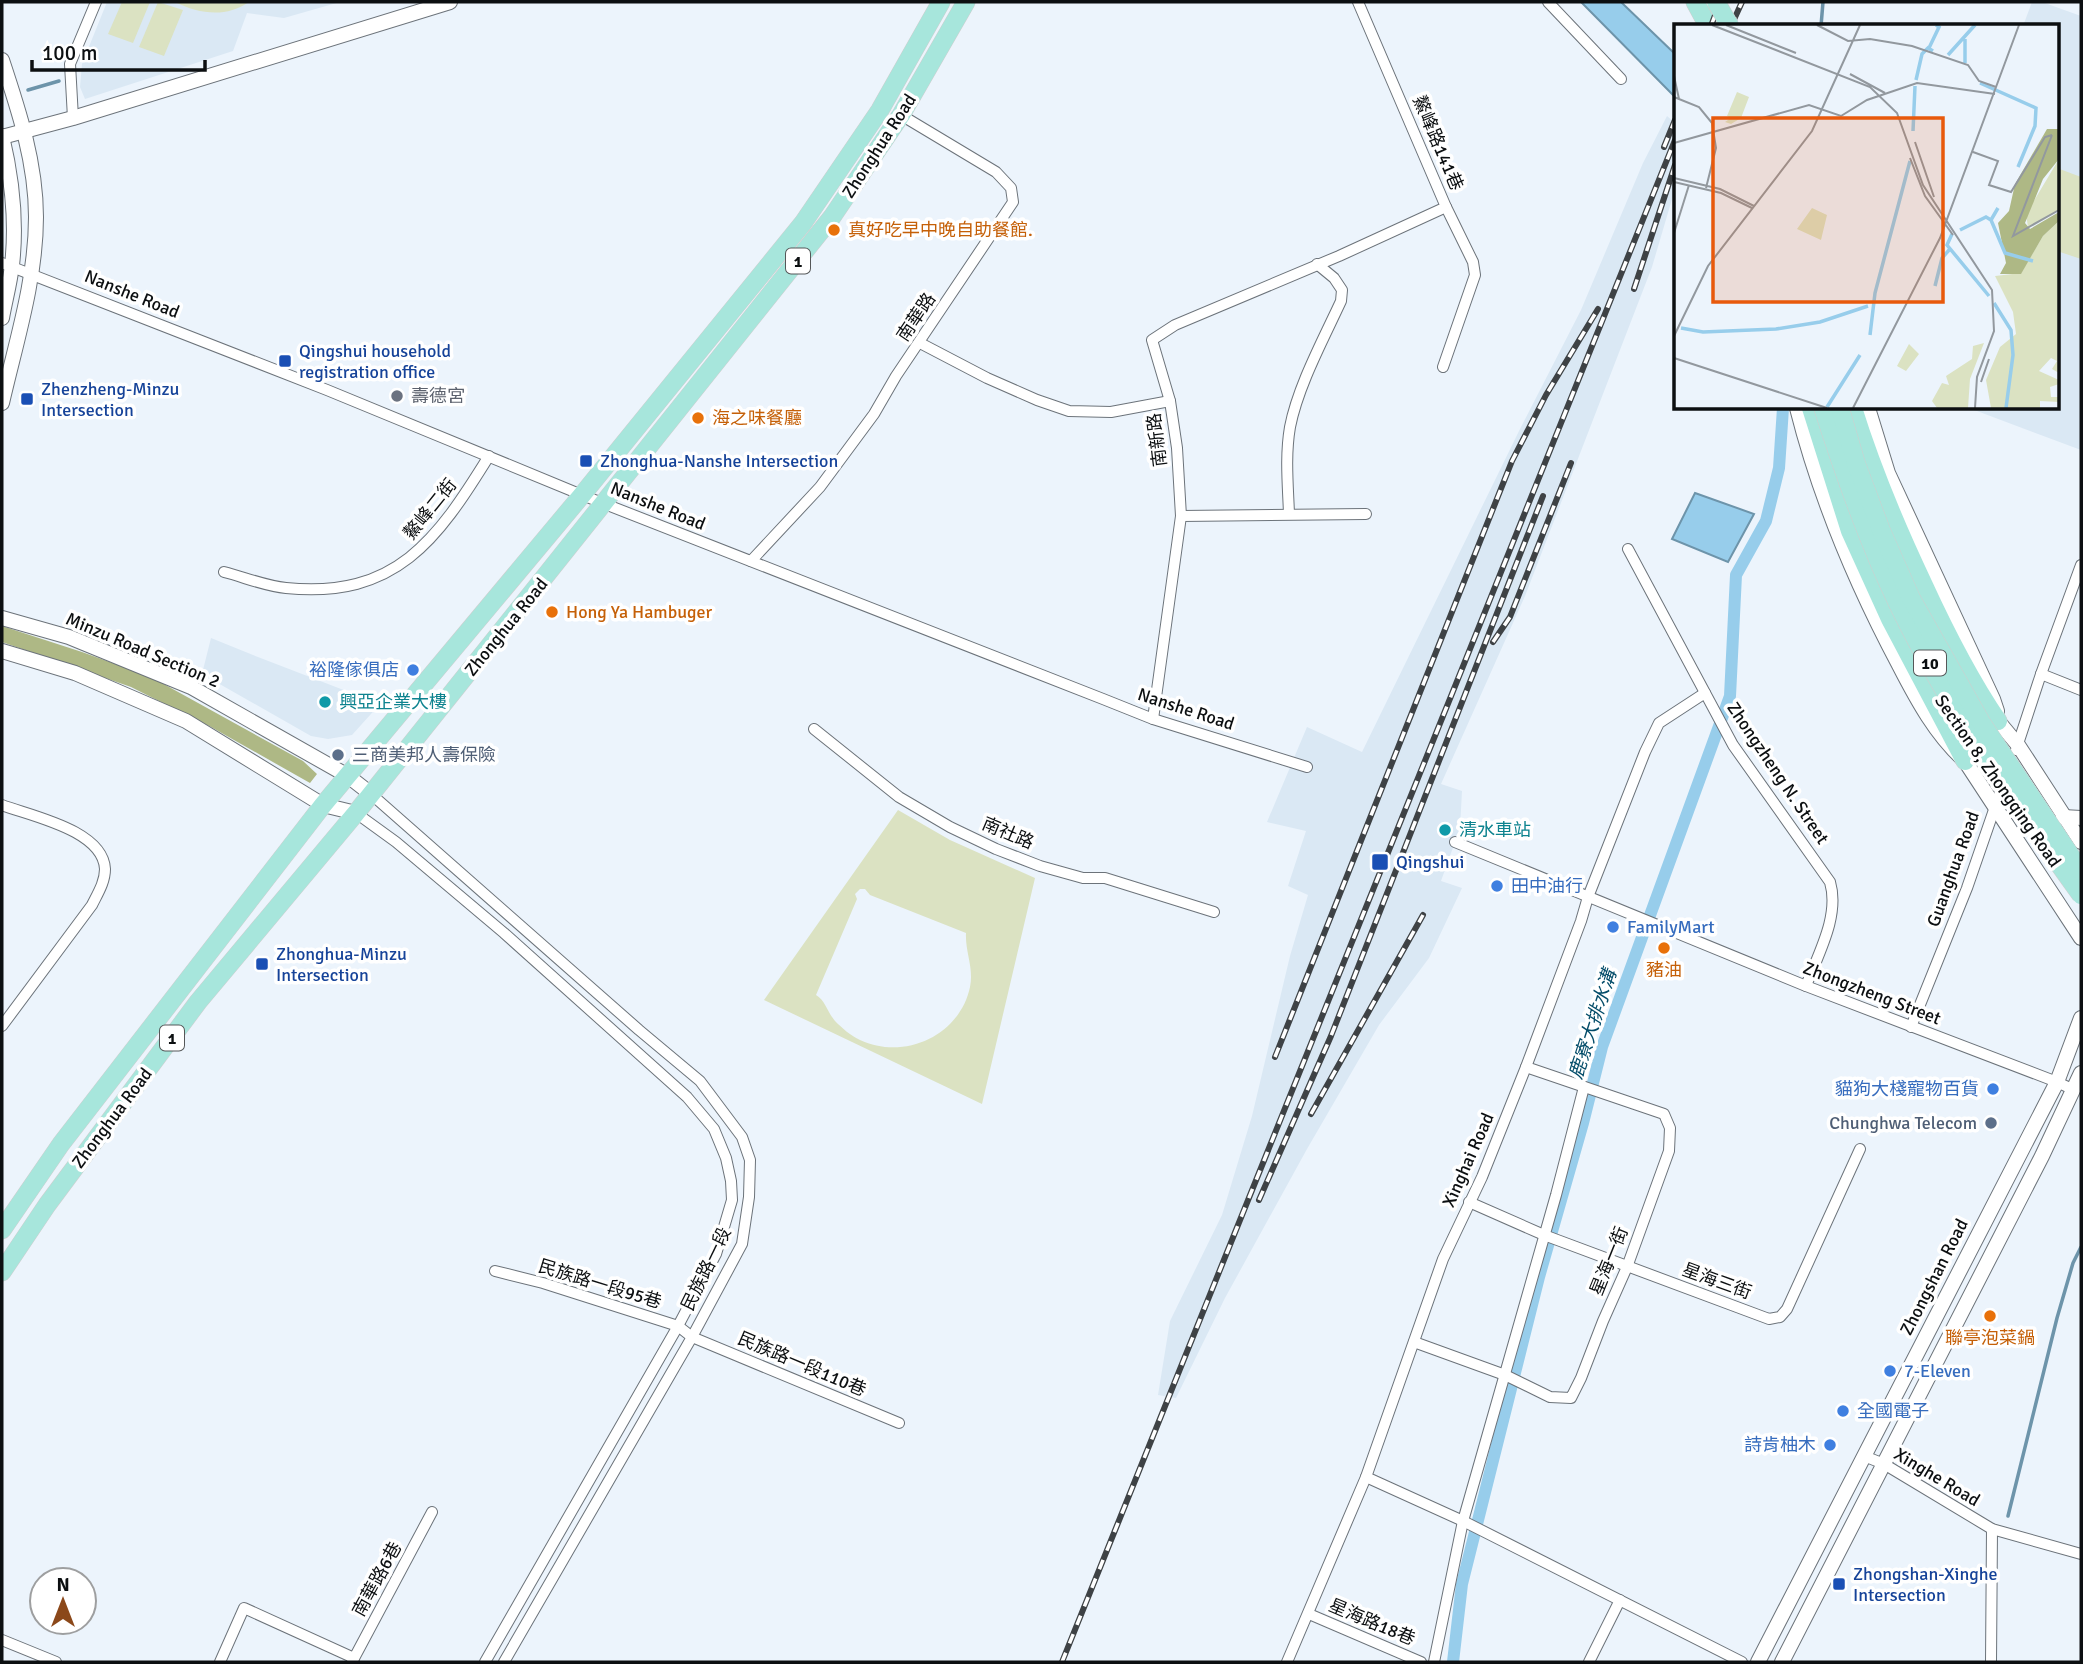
<svg xmlns="http://www.w3.org/2000/svg" width="2083" height="1664" font-family="Signika,'Noto Sans TC',sans-serif">
<rect width="100%" height="100%" fill="#ecf4fc"/>
<g fill="#dae8f4">
<polygon points="107,2 340,2 284,18 247,13 233,51 85,99 80,87 82,64"/>
<polygon points="2032,2 2042,2 2081,16 2081,450 1969,408 2057,408 2057,26 2023,26"/>
<polygon points="1667,116 1675,123 1675,189 1652,267 1525,596 1441,784 1462,791 1460,828 1441,881 1462,888 1429,958 1379,1025 1307,1149 1225,1298 1176,1398 1158,1395 1170,1321 1222,1215 1252,1116 1290,956 1308,895 1288,886 1306,831 1267,822 1307,727 1362,752 1519,431 1581,310 1643,163"/>
<polygon points="211,638 253,655 380,704 352,735 328,739 311,736 202,674"/>
</g>
<g fill="#dbe2c2" fill-rule="evenodd">
<polygon points="122,2 150,2 133,43 108,34"/>
<polygon points="158,2 183,10 164,56 139,47"/>
<path d="M 175,2 L 249,2 C 226,18 199,14 175,2 Z"/>
<polygon points="2057,168 2081,177 2081,259 2057,251"/>
<path d="M 898,810 L 950,840 L 1035,878 L 982,1104 L 764,1000 ZM 860,889 L 865,889 L 870,895 L 966,933 C 965,952 974,968 970,987 C 960,1035 905,1061 860,1040 C 851,1036 842,1028 835,1021 C 828,1013 825,1000 816,995 L 857,899 L 855,894 Z"/>
</g>
<polygon fill="#aeb885" points="2,626 82,652 151,677 303,761 317,774 310,783 211,727 131,687 2,642"/>
<g fill="#97cdeb" stroke="#6d94aa" stroke-width="2">
<polygon points="1581,2 1621,2 1675,54 1675,97"/>
<polygon points="1695,493 1754,514 1728,562 1672,539"/>
</g>
<g fill="none" stroke-linecap="round" stroke-linejoin="round">
<g stroke="#6d94aa" stroke-width="3.5">
<polyline points="1821,26 1823,2"/>
<polyline points="28,90 59,81"/>
<polyline points="2008,1516 2057,1318 2073,1263 2081,1247"/>
</g>
<polyline stroke="#97cdeb" stroke-width="12" points="1453,1662 1462,1584 1539,1277 1583,1123 1602,1047 1730,696 1736,575 1766,521 1779,468 1783,408"/>
<defs>
<g id="minor">
<polyline points="1548,2 1621,79"/>
<polyline points="73,118 70,64 96,2"/>
<polyline points="2,263 327,390 582,495 1103,699 1153,719 1307,767"/>
<polyline points="920,343 987,378 1037,400 1069,411 1111,412 1170,401"/>
<polyline points="1443,367 1475,275 1473,262 1446,207"/>
<path d="M 1289,514 C 1288,486 1285,456 1290,427 C 1298,386 1323,340 1341,301 L 1342,290 L 1334,278 L 1317,264"/>
<polyline points="1181,516 1366,514"/>
<path d="M 1628,549 L 1733,745 L 1830,882 C 1840,916 1818,954 1806,986"/>
<polyline points="751,561 820,487 874,414 896,376 1013,202 1011,188 996,172 901,115"/>
<path d="M 224,572 C 244,577 265,586 286,588 C 396,599 437,540 489,456"/>
<polyline points="2041,674 2081,690"/>
<polyline points="1153,719 1181,516 1177,448 1170,401 1152,340 1175,325 1339,256 1446,207 1358,2"/>
<polyline points="814,729 899,797 950,827 996,849 1040,866 1083,878 1105,878 1214,912"/>
<polyline points="2016,750 2041,674 2081,565"/>
<polyline points="371,794 639,1030 700,1081 742,1137 750,1160 749,1197 742,1244 692,1337 504,1662"/>
<path d="M 2,805 C 31,816 103,830 105,869 C 105,882 98,893 92,905 L 2,1026"/>
<polyline points="356,813 396,842 504,933 687,1097 714,1129 726,1158 731,1181 732,1200 716,1254 678,1326 485,1662"/>
<polyline points="1455,842 1806,986 2057,1082 2074,1090"/>
<polyline points="1911,1027 1967,888 2004,781"/>
<polyline points="1469,1202 1544,1235 1769,1319 1780,1317 1787,1309 1860,1149"/>
<polyline points="495,1271 543,1283 678,1326 692,1337 899,1423"/>
<polyline points="1414,1342 1505,1375 1550,1397 1571,1398 1581,1378 1603,1321 1627,1267 1669,1151 1670,1128 1664,1114 1526,1067"/>
<polyline points="1864,1456 1884,1464 1992,1529 2081,1554"/>
<polyline points="1366,1477 1463,1521 1742,1662"/>
<polyline points="1309,1614 1421,1662"/>
<polyline points="2,1640 56,1662"/>
<polyline points="220,1662 244,1608 354,1658"/>
<polyline points="352,1662 432,1512"/>
<polyline points="1287,1662 1366,1477 1443,1259 1482,1177 1526,1067 1581,921 1588,897 1645,752 1659,723 1705,693"/>
<polyline points="1434,1662 1463,1521 1556,1195 1584,1087"/>
<polyline points="1589,1662 1620,1600"/>
<polyline points="1991,1662 1992,1529"/>
</g>
<g id="tertiary">
<path d="M 2,60 C 19,111 36,163 36,217 C 36,280 16,342 2,403"/>
<path d="M 2,136 C 12,178 17,222 12,265 C 10,283 5,301 2,318"/>
<polyline points="2,137 73,118 450,2"/>
<path d="M 1797,408 C 1819,495 1857,586 1899,665 C 1917,700 1936,735 1965,761 L 2081,938"/>
<polyline points="1868,408 1888,473 1993,699 1997,711"/>
<polyline points="2,618 69,637 191,687 348,776 371,794"/>
<polyline points="2,651 75,673 186,721 323,805 356,813"/>
<polyline points="1998,721 2018,745 2081,842"/>
<polyline points="2063,817 2081,818"/>
<polyline points="1758,1662 2057,1082 2081,1018"/>
<polyline points="1782,1662 2042,1156 2081,1073"/>
</g>
<g id="primary">
<polyline points="1695,2 1708,26"/>
<polyline points="1811,408 1850,531 1890,619 1965,761"/>
<path d="M 1853,408 C 1872,469 1896,526 1923,583 C 1945,631 1968,677 1998,721"/>
<polyline points="2,1230 61,1144 323,805 582,495 803,223 880,110 941,2"/>
<polyline points="2,1272 47,1205 198,1002 356,813 832,217 901,115 966,2"/>
</g>
</defs>
<use href="#minor" stroke="#6c737a" stroke-width="12"/>
<use href="#tertiary" stroke="#6c737a" stroke-width="16"/>
<use href="#primary" stroke="#cecfcf" stroke-width="19"/>
<use href="#minor" stroke="#fff" stroke-width="10"/>
<use href="#tertiary" stroke="#fff" stroke-width="14"/>
<use href="#primary" stroke="#a7e6dc" stroke-width="18"/>
<defs>
<g id="rail">
<polyline points="1711,26 1720,2"/>
<polyline points="1731,26 1742,2"/>
<polyline points="1664,147 1675,120"/>
<polyline points="1634,289 1675,165"/>
<polyline points="1493,642 1510,617 1571,463"/>
<polyline points="1275,1057 1512,461 1546,395 1598,309"/>
<polyline points="1311,1114 1423,915"/>
<polyline points="1259,1200 1331,1036 1543,496"/>
<polyline points="1062,1662 1675,140"/>
</g>
</defs>
<use href="#rail" stroke="#3e4245" stroke-width="6"/>
<use href="#rail" stroke="#fff" stroke-width="3.5" stroke-dasharray="10" stroke-linecap="butt"/>
<defs>
<g id="primary-bridge">
<polyline points="1716,2 1730,26"/>
<path d="M 1823,408 C 1844,474 1867,540 1897,602 C 1947,706 2014,802 2081,895"/>
<polyline points="1840,408 1856,463 1881,530 1911,598 1981,722 2081,871"/>
</g>
</defs>
<use href="#primary-bridge" stroke="#cecfcf" stroke-width="19" stroke-linecap="butt"/>
<use href="#primary-bridge" stroke="#a7e6dc" stroke-width="18"/>
</g>
<g fill="#e8710a" stroke="#fff" stroke-width="2.5">
<circle cx="834" cy="230" r="7"/>
<circle cx="698" cy="418" r="7"/>
<circle cx="552" cy="612" r="7"/>
<circle cx="1664" cy="948" r="7"/>
<circle cx="1990" cy="1316" r="7"/>
</g>
<g fill="#1a4fb4" stroke="#fff" stroke-width="2.5">
<rect x="278" y="354" width="14" height="14" rx="3.5"/>
<rect x="20" y="392" width="14" height="14" rx="3.5"/>
<rect x="579" y="454" width="14" height="14" rx="3.5"/>
<rect x="1371" y="853" width="18" height="18" rx="3.5"/>
<rect x="255" y="957" width="14" height="14" rx="3.5"/>
<rect x="1832" y="1577" width="14" height="14" rx="3.5"/>
</g>
<circle fill="#6b7280" stroke="#fff" stroke-width="2.5" cx="397" cy="396" r="7"/>
<g fill="#3f7fe0" stroke="#fff" stroke-width="2.5">
<circle cx="413" cy="670" r="7"/>
<circle cx="1497" cy="886" r="7"/>
<circle cx="1613" cy="927" r="7"/>
<circle cx="1993" cy="1089" r="7"/>
<circle cx="1890" cy="1371" r="7"/>
<circle cx="1843" cy="1411" r="7"/>
<circle cx="1830" cy="1445" r="7"/>
</g>
<g fill="#0f9aa8" stroke="#fff" stroke-width="2.5">
<circle cx="325" cy="702" r="7"/>
<circle cx="1445" cy="830" r="7"/>
</g>
<g fill="#5c6f8a" stroke="#fff" stroke-width="2.5">
<circle cx="338" cy="755" r="7"/>
<circle cx="1991" cy="1123" r="7"/>
</g>
<g text-anchor="middle" stroke-width="7" stroke-linejoin="round" paint-order="stroke">
<g fill="#fff" stroke="#555758" stroke-width="2">
<rect x="786" y="248.5" width="24" height="25" rx="5"/>
<rect x="1914" y="650.5" width="32" height="25" rx="5"/>
<rect x="160" y="1025.5" width="24" height="25" rx="5"/>
</g>
<g font-size="16" font-weight="bold" fill="#0c0f11">
<text x="798" y="267">1</text>
<text x="1930" y="669">10</text>
<text x="172" y="1044">1</text>
</g>
<g font-size="18" fill="#0c0f11" stroke="#fff">
<text transform="translate(1438 143) rotate(67)" y="6">鰲峰路141巷</text>
<text transform="translate(879 146) rotate(-57)" y="6">Zhonghua Road</text>
<text transform="translate(132 294) rotate(22)" y="6">Nanshe Road</text>
<text transform="translate(916 317) rotate(-56)" y="6">南華路</text>
<text transform="translate(1157 440) rotate(-97)" y="6">南新路</text>
<text transform="translate(658 506) rotate(22)" y="6">Nanshe Road</text>
<text transform="translate(430 509) rotate(-51)" y="6">鰲峰二街</text>
<text transform="translate(506 627) rotate(-51)" y="6">Zhonghua Road</text>
<text transform="translate(143 650) rotate(23)" y="6">Minzu Road Section 2</text>
<text transform="translate(1186 709) rotate(18)" y="6">Nanshe Road</text>
<text transform="translate(1778 773) rotate(56)" y="6">Zhongzheng N. Street</text>
<text transform="translate(1998 781) rotate(55)" y="6">Section 8, Zhongqing Road</text>
<text transform="translate(1008 833) rotate(23)" y="6">南社路</text>
<text transform="translate(1953 869) rotate(-70)" y="6">Guanghua Road</text>
<text transform="translate(1872 993) rotate(21)" y="6">Zhongzheng Street</text>
<text transform="translate(112 1118) rotate(-53)" y="6">Zhonghua Road</text>
<text transform="translate(1468 1160) rotate(-66)" y="6">Xinghai Road</text>
<text transform="translate(1609 1261) rotate(-68)" y="6">星海一街</text>
<text transform="translate(706 1269) rotate(-64)" y="6">民族路一段</text>
<text transform="translate(1934 1277) rotate(-63)" y="6">Zhongshan Road</text>
<text transform="translate(1717 1281) rotate(20)" y="6">星海三街</text>
<text transform="translate(600 1284) rotate(17)" y="6">民族路一段95巷</text>
<text transform="translate(802 1364) rotate(23)" y="6">民族路一段110巷</text>
<text transform="translate(1937 1477) rotate(31)" y="6">Xinghe Road</text>
<text transform="translate(377 1579) rotate(-61)" y="6">南華路6巷</text>
<text transform="translate(1372 1622) rotate(23)" y="6">星海路18巷</text>
</g>
<g font-size="18" fill="#c56008" stroke="#fff" text-anchor="start">
<text x="848" y="236">真好吃早中晚自助餐館.</text>
<text x="712" y="424">海之味餐廳</text>
<text x="566" y="618">Hong Ya Hambuger</text>
<text x="1664" y="976" text-anchor="middle">豬油</text>
<text x="1990" y="1344" text-anchor="middle">聯亭泡菜鍋</text>
</g>
<g font-size="18" fill="#164399" stroke="#fff" text-anchor="start">
<text x="299" y="357">Qingshui household<tspan x="299" dy="21">registration office</tspan></text>
<text x="41" y="395">Zhenzheng-Minzu<tspan x="41" dy="21">Intersection</tspan></text>
<text x="600" y="467">Zhonghua-Nanshe Intersection</text>
<text x="1396" y="868">Qingshui</text>
<text x="276" y="960">Zhonghua-Minzu<tspan x="276" dy="21">Intersection</tspan></text>
<text x="1853" y="1580">Zhongshan-Xinghe<tspan x="1853" dy="21">Intersection</tspan></text>
</g>
<g font-size="18" fill="#5b616d" stroke="#fff" text-anchor="start">
<text x="411" y="402">壽德宮</text>
</g>
<g font-size="18" fill="#366cbe" stroke="#fff" text-anchor="start">
<text x="399" y="676" text-anchor="end">裕隆傢俱店</text>
<text x="1511" y="892">田中油行</text>
<text x="1627" y="933">FamilyMart</text>
<text x="1979" y="1095" text-anchor="end">貓狗大棧寵物百貨</text>
<text x="1904" y="1377">7-Eleven</text>
<text x="1857" y="1417">全國電子</text>
<text x="1816" y="1451" text-anchor="end">詩肯柚木</text>
</g>
<g font-size="18" fill="#0d838f" stroke="#fff" text-anchor="start">
<text x="339" y="708">興亞企業大樓</text>
<text x="1459" y="836">清水車站</text>
</g>
<g font-size="18" fill="#4e5e75" stroke="#fff" text-anchor="start">
<text x="352" y="761">三商美邦人壽保險</text>
<text x="1977" y="1129" text-anchor="end">Chunghwa Telecom</text>
</g>
<g font-size="19" font-style="italic" fill="#034c69" stroke="#fff">
<text transform="translate(1592 1024) rotate(-72)" y="7">鹿寮大排水溝</text>
</g>
</g>
<g transform="translate(1674 24)">
<rect width="385" height="385" fill="#ecf4fc"/>
<path d="M 63,68 L 75,73 L 67,94 L 57,100 L 51,98 L 57,94 L 53,92 ZM 385,135 L 385,186 L 354,203 L 352,190 ZM 138,184 L 153,191 L 147,216 L 123,205 ZM 385,197 L 385,349 L 378,345 L 383,337 L 377,334 L 365,347 L 385,356 L 385,360 L 376,363 L 377,373 L 385,373 L 385,378 L 366,377 L 366,384 L 317,384 L 312,356 L 326,323 L 342,310 L 339,288 L 321,252 L 347,249 L 369,212 ZM 310,319 L 296,355 L 294,384 L 263,384 L 258,377 L 268,359 L 275,361 L 272,352 L 298,335 L 299,322 ZM 235,320 L 245,330 L 232,347 L 223,342 Z" fill="#dbe2c2"/>
<path d="M 373,105 L 385,105 L 385,135 L 369,155 L 351,199 L 356,205 L 385,188 L 385,197 L 369,212 L 347,250 L 326,250 L 332,239 L 324,199 L 335,187 L 341,160 Z" fill="#aeb885"/>
<path fill="none" stroke="#97cdeb" stroke-width="3.5" d="M 291,15 L 291,39M 255,24 L 265,3 L 262,1M 274,31 L 301,1M 242,56 L 248,30 L 254,24 L 259,27M 306,59 L 362,84 L 361,102 L 344,143M 239,107 L 241,62M 317,196 L 331,229 L 359,237M 286,206 L 312,193 L 317,196 L 324,184M 278,210 L 273,221 L 315,272M 261,262 L 268,234 L 276,225M 320,279 L 337,306 L 339,331 L 332,384M 7,304 L 29,308 L 102,305 L 146,298 L 194,282M 196,311 L 201,269 L 236,137M 153,383 L 186,331"/>
<path fill="none" stroke="#92989e" stroke-width="2" d="M 38,1 L 196,63 L 223,89 L 249,161 L 318,266 L 320,307 L 303,353 L 301,384M 52,1 L 122,29M 143,1 L 174,17 L 196,15 L 238,22 L 294,41 L 305,57 L 322,63M 176,50 L 211,69M 0,52 L 5,75M 0,73 L 25,83 L 38,99 L 42,124 L 32,164M 378,111 L 339,212 L 385,186M 241,118 L 260,173M 0,119 L 135,81 L 167,92 L 193,76 L 243,59 L 321,70M 299,128 L 324,137 L 315,161 L 337,168 L 371,113 L 378,111M 236,134 L 251,172 L 279,211M 0,154 L 46,165 L 80,182M 0,158 L 47,169 L 78,184M 0,209 L 15,161M 0,312 L 34,242 L 138,107 L 186,1M 0,334 L 153,384M 307,358 L 315,335M 179,384 L 266,214 L 345,1"/>
<path fill="#e8590c" fill-opacity="0.15" stroke="#e8590c" stroke-width="3.5" d="M 39,94 L 269,94 L 269,278 L 39,278 Z"/>
<rect width="385" height="385" fill="none" stroke="#0c0f11" stroke-width="3.5"/>
</g>
<rect width="2083" height="1664" fill="none" stroke="#0c0f11" stroke-width="7"/>
<g transform="translate(63 1601)"><circle r="33" fill="#ffffff" stroke="#9e9fa0" stroke-width="2"/>
<path d="M0-5L12 26L0 18L-12 26Z" fill="#8b481a"/>
<text y="-10" font-size="19" font-weight="bold" text-anchor="middle" fill="#0c0f11">N</text>
</g>
<path d="M32 60v10h173v-10" fill="none" stroke="#0c0f11" stroke-width="3.5"/>
<text x="42" y="60" font-size="21" fill="#0c0f11" stroke="#ffffff" stroke-width="5" paint-order="stroke">100 m</text>
</svg>
